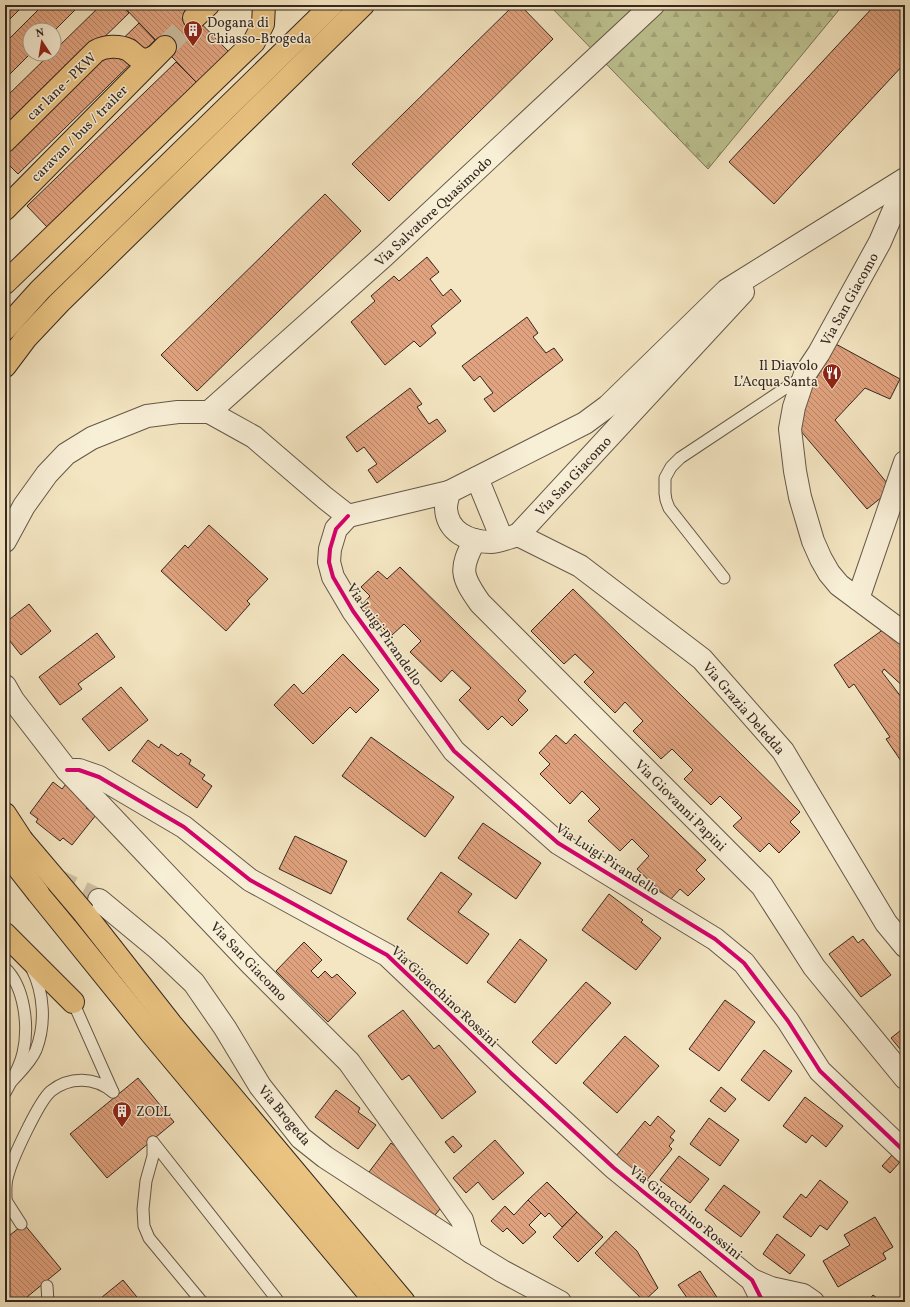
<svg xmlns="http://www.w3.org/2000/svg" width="910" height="1307" font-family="Vollkorn,serif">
<defs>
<pattern id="forest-firs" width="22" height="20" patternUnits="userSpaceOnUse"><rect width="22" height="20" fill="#bec492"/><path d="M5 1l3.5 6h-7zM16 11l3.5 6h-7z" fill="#a4a87e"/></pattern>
<pattern id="building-back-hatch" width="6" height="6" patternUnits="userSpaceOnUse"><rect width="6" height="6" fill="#e1a37f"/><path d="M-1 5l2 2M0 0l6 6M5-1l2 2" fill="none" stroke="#b78568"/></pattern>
</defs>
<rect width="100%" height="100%" fill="#f4e6c2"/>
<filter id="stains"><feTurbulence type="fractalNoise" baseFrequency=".005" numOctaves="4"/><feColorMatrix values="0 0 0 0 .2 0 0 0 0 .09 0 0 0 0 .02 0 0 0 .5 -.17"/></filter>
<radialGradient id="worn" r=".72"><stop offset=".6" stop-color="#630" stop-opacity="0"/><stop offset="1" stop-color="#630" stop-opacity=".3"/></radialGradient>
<polygon fill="url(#forest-firs)" stroke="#7a765a" points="549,5 843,5 708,169"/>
<g fill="url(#building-back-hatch)" stroke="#352821">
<polygon points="5,5 24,5 5,24"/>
<polygon points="43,5 80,5 54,31 30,30 30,54 5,79 5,43"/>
<polygon points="101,5 122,5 129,13 5,134 5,98 50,54 54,54 54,51"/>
<polygon points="122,5 183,5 231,54 199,85"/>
<polygon points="514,5 520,5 553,39 389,201 352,164"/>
<polygon points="875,5 905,5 905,63 774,204 729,162"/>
<polygon points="139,23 155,40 18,174 5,161 5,153"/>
<polygon points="176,62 199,85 49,229 27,206"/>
<polygon points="325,194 361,231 197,391 161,355"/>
<polygon points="427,257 439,272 430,279 443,296 451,289 461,301 431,326 436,333 420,347 414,341 385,365 351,322 375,301 371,296 394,276 399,281"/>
<polygon points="527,317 538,333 533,337 546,353 554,348 563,360 494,412 484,399 493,393 480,376 474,381 462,366"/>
<polygon points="834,343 900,379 890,399 865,388 835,420 892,489 867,509 794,423"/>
<polygon points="410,388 422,404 417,407 429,424 437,419 446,431 377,483 368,470 377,464 364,447 357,452 346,437"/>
<polygon points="209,525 268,579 247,601 250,604 226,631 161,571 185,545 188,548"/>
<polygon points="400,567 526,691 518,700 528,710 512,726 502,716 488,730 459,700 471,688 452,670 441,682 410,652 421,641 404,624 391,636 361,606 370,596 361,587 378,571 387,579"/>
<polygon points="573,589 800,812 790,822 800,832 779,853 769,843 760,852 733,826 742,818 720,796 711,805 684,779 693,770 672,749 661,759 633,731 643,721 625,702 615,713 584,682 594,672 575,654 564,664 531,631"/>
<polygon points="29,604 51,631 21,655 5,635 5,623"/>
<polygon points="884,629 905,645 905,688 884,669 882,672 905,702 905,758 901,761 886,739 890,737 854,684 849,688 834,665"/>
<polygon points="97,633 115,657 78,684 82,689 60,705 39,677"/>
<polygon points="343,654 379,690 356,713 350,707 313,744 274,705 294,684 303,694"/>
<polygon points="121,687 148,720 109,751 82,719"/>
<polygon points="575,734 706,860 696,870 705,879 688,896 680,889 670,900 637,869 649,856 632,839 620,851 588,821 600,809 582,791 570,804 540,774 550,764 539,753 556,735 566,744"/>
<polygon points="371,737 454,797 425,837 342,776"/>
<polygon points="148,740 159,748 161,744 178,756 181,753 191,760 189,764 205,775 202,779 212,786 197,808 132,761"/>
<polygon points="53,782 62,789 66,784 90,803 86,808 96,815 72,845 63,838 60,841 36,822 38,819 30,813"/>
<polygon points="483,823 541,863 516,899 458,858"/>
<polygon points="295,836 347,861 331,894 279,869"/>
<polygon points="441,872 472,894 458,912 489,934 467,964 407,919"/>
<polygon points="609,894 643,920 641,922 661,938 636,970 582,930"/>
<polygon points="853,936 858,943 863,939 891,975 861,997 829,954"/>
<polygon points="520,939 547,960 515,1003 487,982"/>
<polygon points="304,942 322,960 311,971 318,978 325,971 332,978 337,974 356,993 328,1022 276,971"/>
<polygon points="586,982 611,1003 556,1064 532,1042"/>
<polygon points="725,1000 755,1022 719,1071 689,1049"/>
<polygon points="403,1010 434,1049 439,1045 476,1092 442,1119 409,1075 402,1080 368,1036"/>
<polygon points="905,1027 905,1055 891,1038"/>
<polygon points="625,1036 659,1066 617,1113 583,1083"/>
<polygon points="764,1050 792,1071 769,1101 741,1080"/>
<polygon points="138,1078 174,1122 107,1178 70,1134"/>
<polygon points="721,1087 736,1099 725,1112 710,1101"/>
<polygon points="336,1090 360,1108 358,1112 376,1125 358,1149 315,1117"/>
<polygon points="805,1097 843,1126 826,1147 812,1135 806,1143 783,1126"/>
<polygon points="658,1116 675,1131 670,1137 674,1140 669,1146 672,1149 646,1181 616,1156 645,1121 650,1126"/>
<polygon points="709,1118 739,1140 720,1166 690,1144"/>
<polygon points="453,1136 462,1146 454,1153 445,1142"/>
<polygon points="495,1140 524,1173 493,1200 478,1182 466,1193 453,1178"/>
<polygon points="391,1143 415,1161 444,1204 431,1220 369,1172"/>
<polygon points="893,1154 901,1161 890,1173 882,1166"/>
<polygon points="679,1156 709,1179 690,1203 660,1180"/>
<polygon points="820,1180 848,1202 827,1230 820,1225 811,1237 783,1217 801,1194 806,1198"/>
<polygon points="547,1182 577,1212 562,1227 549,1213 545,1217 528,1200"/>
<polygon points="724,1185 760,1212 741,1237 705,1210"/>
<polygon points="528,1200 541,1213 529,1225 536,1232 523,1244 507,1228 503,1232 491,1221 505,1206 514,1215"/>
<polygon points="577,1212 603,1237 578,1262 553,1237"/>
<polygon points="875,1217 893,1247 883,1253 886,1259 838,1287 823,1261 850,1245 844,1235"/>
<polygon points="24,1224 61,1269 21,1302 12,1302 5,1293 5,1239"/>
<polygon points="616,1231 637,1251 658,1288 644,1301 595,1253"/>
<polygon points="777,1234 805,1255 790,1274 763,1254"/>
<polygon points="700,1271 720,1302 690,1302 678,1285"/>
<polygon points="123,1280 141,1302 96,1302"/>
<polygon points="873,1295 882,1302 867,1302"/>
</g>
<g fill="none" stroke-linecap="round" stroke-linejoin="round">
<polyline stroke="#cec0a2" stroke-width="22" stroke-dasharray="22 11" stroke-linecap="butt" points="53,878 99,900"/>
<polyline stroke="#cec0a2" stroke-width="22" stroke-dasharray="22 11" stroke-linecap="butt" points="165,47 194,18"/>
<defs>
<g id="service">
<polyline points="724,578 669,508 666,500 665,493 665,478 671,467 680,458 802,377"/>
<path d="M 5,968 C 25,987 29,1027 23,1053 C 20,1067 12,1080 5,1093"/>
<polyline points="73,1002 113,1092"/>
<path d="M 12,1081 C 20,1072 31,1062 36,1050 C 46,1024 44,993 32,969"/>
<polyline points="153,1142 279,1302"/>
<polyline points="153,1142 153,1156 146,1181 143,1209 144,1226 149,1238 202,1302"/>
<polyline points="5,1199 21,1224"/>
<path d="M 6,1199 C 6,1191 5,1183 8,1175 C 12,1159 39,1101 51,1091 C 70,1076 95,1077 113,1092"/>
<polyline points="47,1286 48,1302"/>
</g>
<g id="minor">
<polyline points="905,184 880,242 819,353 805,374 794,407 790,429 795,471 800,497 813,541 821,559 829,573 839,585 905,634"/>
<polyline points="209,412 385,255 653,5"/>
<polyline points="477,478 502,539"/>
<polyline points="348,516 336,529 330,549 329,562 333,577 353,611 454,751 558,843 715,939 744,963 788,1021 820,1071 905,1152"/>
<path d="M 518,535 C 510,537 499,542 491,542 C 469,542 447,532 446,508 C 446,503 448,497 449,492 L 585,423 L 608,406 L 727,290 L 905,179"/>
<polyline points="518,535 580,566 702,659 783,751 886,923 905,946"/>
<polyline points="518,535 743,292"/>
<path d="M 475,540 C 459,569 461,576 480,603 L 762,886 L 814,967 L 905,1078"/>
<polyline points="5,541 24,506 47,474 66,454 92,438 147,416 178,412 209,412 254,437 325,498 348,516 449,492"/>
<polyline points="858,599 905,462"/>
<polyline points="5,686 13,700 67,770 250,963 349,1062 462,1220 471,1252"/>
<polyline points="67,770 79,770 99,777 184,827 250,880 387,955 512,1074 614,1168 752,1280 763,1302"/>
<polyline points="752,1280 771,1288 803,1295 813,1302"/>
</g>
<polyline id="tertiary" points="99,900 157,948 194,983 225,1028 260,1086 301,1138 325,1157 471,1252 502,1271 560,1302"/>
<g id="motorway">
<polyline points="194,18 208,5"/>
<path d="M 5,141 L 96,51 C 105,46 119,45 129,50 C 133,53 137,58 142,59 C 146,61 151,58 154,57"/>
<polyline points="5,209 165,47"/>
<polyline points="5,283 254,42 263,24 264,5"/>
<polyline points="5,329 40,290 332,5"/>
<polyline points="5,366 26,338 59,303 363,5"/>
<polyline points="5,814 22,840"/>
<polyline points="38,893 151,1033 376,1302"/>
<polyline points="84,913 171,1024 404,1302"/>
<polyline points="5,934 73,1002"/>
</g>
</defs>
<use href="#service" stroke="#655849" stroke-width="13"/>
<use href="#minor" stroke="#655849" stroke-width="24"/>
<use href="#tertiary" stroke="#655849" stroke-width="24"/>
<use href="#motorway" stroke="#352821" stroke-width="24"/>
<use href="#service" stroke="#f8efd7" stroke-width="11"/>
<use href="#minor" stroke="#f8efd7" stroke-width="22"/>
<use href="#tertiary" stroke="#f8efd7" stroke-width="22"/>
<use href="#motorway" stroke="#eac381" stroke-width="22"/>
<defs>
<g id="motorway-bridge">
<polyline points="22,840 84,913"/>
<polyline points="5,851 38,893"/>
</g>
</defs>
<use href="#motorway-bridge" stroke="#352821" stroke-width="24" stroke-linecap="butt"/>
<use href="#motorway-bridge" stroke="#eac381" stroke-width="22"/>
<defs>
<g id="cycleway">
<polyline points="348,516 336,529 330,549 329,562 333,577 353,611 454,751 558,843 715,939 744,963 788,1021 820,1071 905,1152"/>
<polyline points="67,770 79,770 99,777 184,827 250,880 387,955 512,1074 614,1168 752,1280 763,1302"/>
</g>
</defs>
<use href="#cycleway" stroke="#f8efd7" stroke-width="6"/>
<use href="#cycleway" stroke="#d6006c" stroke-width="4"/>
</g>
<defs>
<symbol id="building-pin" viewBox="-11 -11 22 30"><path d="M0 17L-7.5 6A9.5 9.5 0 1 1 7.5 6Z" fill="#8f2418" stroke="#f8efd7"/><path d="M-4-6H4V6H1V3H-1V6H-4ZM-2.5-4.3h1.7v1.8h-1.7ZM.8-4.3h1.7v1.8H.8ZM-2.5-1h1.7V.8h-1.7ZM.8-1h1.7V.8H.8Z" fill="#fff"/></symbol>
<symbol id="restaurant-pin" viewBox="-11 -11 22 30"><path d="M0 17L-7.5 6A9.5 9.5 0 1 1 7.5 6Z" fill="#8f2418" stroke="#f8efd7"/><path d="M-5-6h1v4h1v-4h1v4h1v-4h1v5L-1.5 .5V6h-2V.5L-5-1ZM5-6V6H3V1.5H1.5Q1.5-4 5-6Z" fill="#fff"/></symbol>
</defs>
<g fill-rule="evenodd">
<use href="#building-pin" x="182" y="19" width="22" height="30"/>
<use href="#restaurant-pin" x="821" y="362" width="22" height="30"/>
<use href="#building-pin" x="111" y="1100" width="22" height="30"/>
</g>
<g text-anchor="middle" stroke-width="3" stroke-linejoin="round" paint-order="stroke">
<g font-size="14" fill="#352821" stroke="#f8efd7" text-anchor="start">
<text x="207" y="27">Dogana di<tspan x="207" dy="16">Chiasso-Brogeda</tspan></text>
<text x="818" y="370" text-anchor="end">Il Diavolo<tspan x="818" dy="16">L’Acqua Santa</tspan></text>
<text x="136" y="1116">ZOLL</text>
</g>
<g font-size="14" fill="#352821" stroke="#f8efd7">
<text transform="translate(61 86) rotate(-44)" y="5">car lane - PKW</text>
<text transform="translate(79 133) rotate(-45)" y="5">caravan / bus / trailer</text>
<text transform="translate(433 211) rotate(-43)" y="5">Via Salvatore Quasimodo</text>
<text transform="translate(849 299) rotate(-61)" y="5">Via San Giacomo</text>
<text transform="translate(573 476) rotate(-47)" y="5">Via San Giacomo</text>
<text transform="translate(385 634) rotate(55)" y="5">Via Luigi Pirandello</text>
<text transform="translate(744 708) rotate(49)" y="5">Via Grazia Deledda</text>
<text transform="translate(681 805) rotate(45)" y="5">Via Giovanni Papini</text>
<text transform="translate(608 859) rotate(33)" y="5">Via Luigi Pirandello</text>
<text transform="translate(249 961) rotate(46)" y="5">Via San Giacomo</text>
<text transform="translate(445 996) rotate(43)" y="5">Via Gioacchino Rossini</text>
<text transform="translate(285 1115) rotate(50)" y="5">Via Brogeda</text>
<text transform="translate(686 1212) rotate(39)" y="5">Via Gioacchino Rossini</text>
</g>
</g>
<rect width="910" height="1307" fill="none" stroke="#f4e6c2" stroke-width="20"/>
<rect x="6" y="6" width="898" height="1295" fill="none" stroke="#352821" stroke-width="2"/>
<rect x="10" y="10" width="890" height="1287" fill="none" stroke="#352821"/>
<g transform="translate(42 42) rotate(348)"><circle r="19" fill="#f8efd7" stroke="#aa9f8e"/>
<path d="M0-3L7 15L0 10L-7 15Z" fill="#8f2418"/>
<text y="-6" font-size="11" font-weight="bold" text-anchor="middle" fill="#352821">N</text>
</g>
<rect width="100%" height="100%" filter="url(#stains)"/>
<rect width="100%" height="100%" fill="url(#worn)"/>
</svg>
